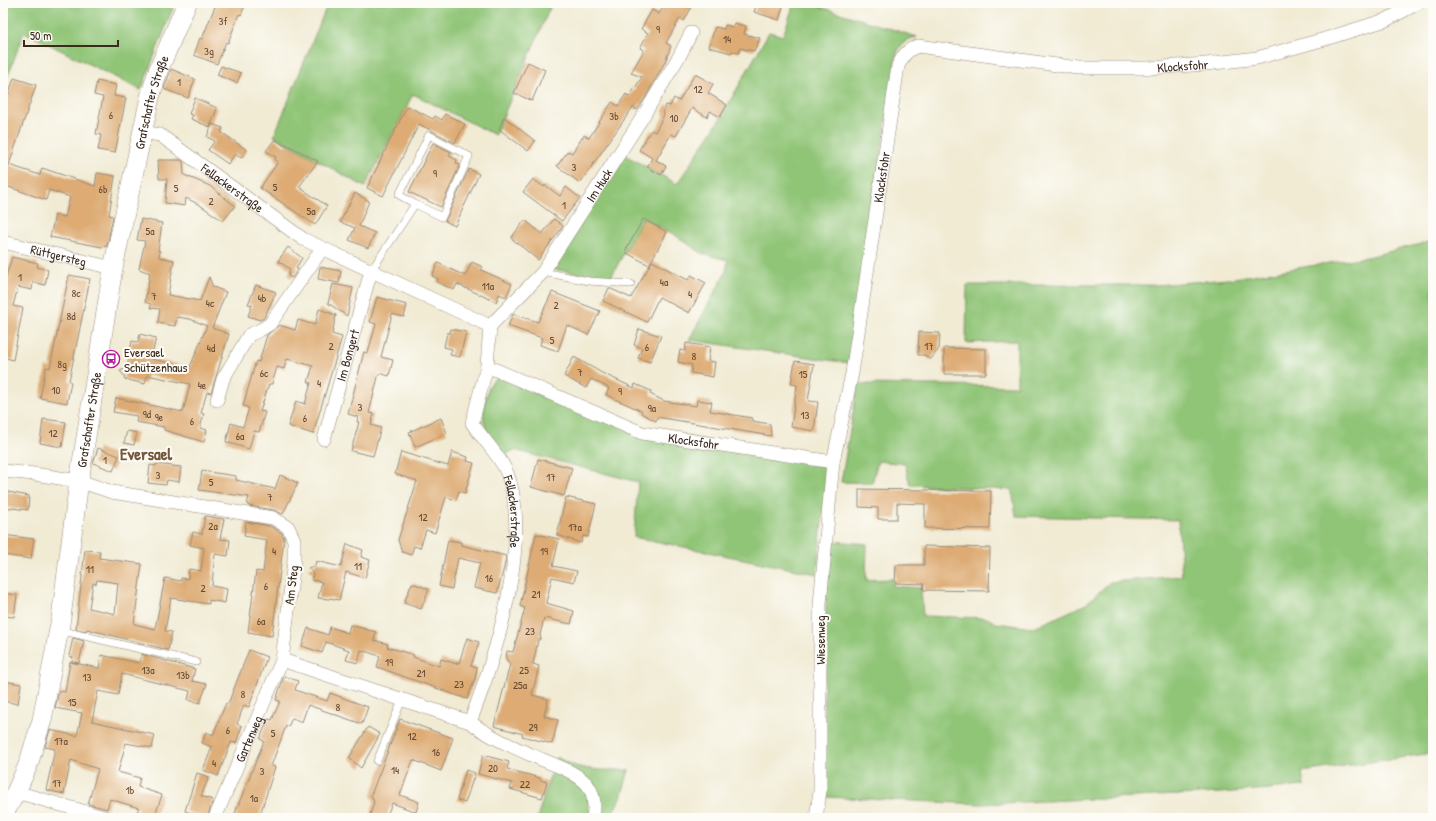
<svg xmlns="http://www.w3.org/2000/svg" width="1436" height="821" font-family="'Patrick Hand',sans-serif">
<rect width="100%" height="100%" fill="#fdfcf7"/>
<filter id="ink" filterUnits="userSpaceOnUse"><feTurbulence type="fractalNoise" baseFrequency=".025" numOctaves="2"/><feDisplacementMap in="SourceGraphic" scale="8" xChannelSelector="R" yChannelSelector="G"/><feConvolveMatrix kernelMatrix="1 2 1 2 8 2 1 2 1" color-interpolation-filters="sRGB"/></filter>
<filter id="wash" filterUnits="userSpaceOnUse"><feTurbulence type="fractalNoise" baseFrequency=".012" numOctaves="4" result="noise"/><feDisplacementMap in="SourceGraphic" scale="16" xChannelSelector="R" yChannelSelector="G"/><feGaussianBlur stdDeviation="0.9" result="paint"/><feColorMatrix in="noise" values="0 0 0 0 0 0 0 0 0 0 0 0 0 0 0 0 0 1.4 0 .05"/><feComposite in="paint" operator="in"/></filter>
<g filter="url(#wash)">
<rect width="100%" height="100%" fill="#f1ebd4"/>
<g fill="#90c577" stroke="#66784a">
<polygon points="3,3 175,3 141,90 24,32 3,89"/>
<polygon points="328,3 552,3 495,135 413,94 365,187 274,136"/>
<path d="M 794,3 L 808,3 L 917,37 C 905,39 900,45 896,56 L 849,363 L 689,340 L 726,272 L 728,260 L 703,254 L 675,235 L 643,218 L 610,279 L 552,269 L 623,154 L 677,184 L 720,119 L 769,32 L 783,36 Z"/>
<polygon points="1433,241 1433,753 1302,772 1304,786 1221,793 981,804 824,797 824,654 828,552 834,541 867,544 866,580 893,579 893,586 921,588 923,616 987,618 996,623 1034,628 1086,604 1110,582 1182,576 1178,520 1016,516 1012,490 910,485 905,464 878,461 872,483 841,482 858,384 1017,386 1017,341 966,343 967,285 1156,285 1228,279 1367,257"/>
<path d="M 499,378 L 594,417 L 822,465 L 827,470 L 817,574 L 634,537 L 638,482 L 514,450 L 505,455 C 486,430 478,425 487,394 C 489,386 491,380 499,378 Z"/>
<path d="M 557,757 C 579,772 604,770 629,770 L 621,798 L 609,818 L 598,818 L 598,797 L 555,761 Z"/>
<polygon points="553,767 587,791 590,818 537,818"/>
</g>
<g id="blocks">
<g fill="#ddab73" fill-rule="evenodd">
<polygon points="214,3 246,3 241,15 239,14 228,43 226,42 217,64 194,55 200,38 202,39 216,4"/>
<polygon points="665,3 694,3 684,21 680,18 666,43 671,46 665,62 645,98 637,110 633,107 580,183 557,166 568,151 572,153 584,135 589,138 612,102 618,106 626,94 629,97 642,77 631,73 644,50 640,48 648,33 641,29 652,10 659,14"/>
<polygon points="757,3 784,3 779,20 754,12"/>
<polygon points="734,23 746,26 744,34 760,38 754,51 740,48 739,53 732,51 731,53 709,47 715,27 724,29 725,25 733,27"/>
<polygon points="528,62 545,70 532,101 514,93"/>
<polygon points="221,66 241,73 237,83 217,75"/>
<polygon points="171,69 195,79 188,98 164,89"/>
<polygon points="695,74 713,84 708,93 727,105 720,117 710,111 707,117 692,108 676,136 671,134 656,160 666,166 661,175 647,167 652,158 639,150 651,130 655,132 664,115 663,111 666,105 670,106 674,98 679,101"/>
<polygon points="14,78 36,85 9,165 40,175 42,168 95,186 97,173 115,176 109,215 113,216 107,246 102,247 50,237 55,215 65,217 70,197 49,190 46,200 3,185 3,110"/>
<polygon points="97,81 116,85 114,96 126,98 115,153 98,150 101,135 96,134 103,97 94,95"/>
<polygon points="195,98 217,108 210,127 191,119 193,115 189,114"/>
<polygon points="407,106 433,119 435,116 442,120 445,114 465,124 455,143 419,124 383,196 367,188"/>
<polygon points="504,117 535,141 528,151 499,129"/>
<polygon points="212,124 223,128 221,132 247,150 241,158 235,154 228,164 208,150 215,141 207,137"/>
<polygon points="275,139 285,146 286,144 318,161 299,187 327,206 315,225 260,188 278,162 275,159 276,157 266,151"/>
<polygon points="433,143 451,152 449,156 457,160 456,163 460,165 441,207 409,192"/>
<polygon points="158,160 181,160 183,162 184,175 210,186 235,206 223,221 200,205 186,198 185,206 165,203 167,179 159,179"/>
<polygon points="469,169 479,174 455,226 445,221"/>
<polygon points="533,179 544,187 545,185 560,196 566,187 580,198 562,221 523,192"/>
<polygon points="355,193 369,201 359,226 375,233 368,248 349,240 355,228 340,222"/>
<polygon points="141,219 162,223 158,251 160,251 159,257 174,260 168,295 200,301 209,277 213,287 226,292 212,328 229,334 211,393 207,392 201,413 204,414 200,428 207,430 204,442 164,430 164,427 136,422 137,416 113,412 116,398 183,412 190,384 147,375 145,384 124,379 125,377 120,371 127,368 132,341 138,342 140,334 156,338 151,359 190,367 207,326 190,319 177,317 175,326 158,323 160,309 150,308 151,304 145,302 150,273 139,269 145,241 137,240"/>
<polygon points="554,219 563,226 538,260 511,238 525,220 542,234"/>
<polygon points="643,219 667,232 649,265 625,252"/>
<polygon points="288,247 302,258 296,268 298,269 292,278 288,276 290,269 278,261"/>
<polygon points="12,257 38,263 37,267 48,270 45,285 33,282 32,290 18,287 13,306 23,308 13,360 3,357 3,286"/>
<polygon points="652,261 688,280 691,275 706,283 689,313 659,297 647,322 603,301 609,288 631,298"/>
<polygon points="472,262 483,267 481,270 512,284 506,297 499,294 496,302 457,284 454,290 437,282 438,279 432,276 438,263 465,276"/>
<polygon points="320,267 341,271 339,283 318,279"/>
<polygon points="69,275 90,279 69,381 71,382 67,403 40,398 46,367 50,368"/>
<polygon points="333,284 353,288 347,316 328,303"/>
<polygon points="256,285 276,292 264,318 260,320 248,316 252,305 248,304"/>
<polygon points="552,292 600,311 588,335 567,325 558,351 540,345 542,338 508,326 513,314 538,322"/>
<polygon points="377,297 407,305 404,317 392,314 381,357 393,360 389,376 379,373 369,413 374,414 371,425 381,428 373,456 351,451 359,422 357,422 358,417 348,414 364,352 368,353 376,324 370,322"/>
<polygon points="319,309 336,315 332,334 342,337 313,434 288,426 296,401 305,404 311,383 308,382 313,366 287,359 284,369 277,367 272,384 269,384 260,411 265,412 261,426 259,432 254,431 249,449 226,442 231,423 243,427 249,408 243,406 256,361 259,362 267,335 279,325 295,330 298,320 315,325"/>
<polygon points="451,329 466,332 460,357 450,355 452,349 444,347 447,333 450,333"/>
<polygon points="639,329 661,336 650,362 638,358 642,348 634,345"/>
<polygon points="919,332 940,333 939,349 930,360 925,355 918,355"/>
<polygon points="686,343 710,347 708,361 715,362 713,377 691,373 692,365 678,362 680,350 685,351"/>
<polygon points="944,348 986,349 986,374 944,374"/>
<polygon points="574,357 602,373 634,388 635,384 651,391 650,394 664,401 696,406 697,400 712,402 710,411 752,418 752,421 770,424 771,436 657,417 656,421 641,413 642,411 606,395 609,388 591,379 586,388 564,376"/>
<polygon points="795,361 814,364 808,401 818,402 814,431 791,427 797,385 791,384"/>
<polygon points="441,418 447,433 415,447 409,432"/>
<polygon points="43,419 66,422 62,447 40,443"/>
<polygon points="127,431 137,433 134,445 124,443"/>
<polygon points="98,448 119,456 113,471 93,463"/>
<polygon points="401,452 448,466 452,452 468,457 467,461 474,463 465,493 459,491 456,500 446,497 435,533 426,530 420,548 414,546 411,555 402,552 398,540 417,481 395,474"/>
<polygon points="538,459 572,468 564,496 531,487"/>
<polygon points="156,464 181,467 179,482 167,480 166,485 148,483 150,465 156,466"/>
<polygon points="202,471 236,476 236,480 275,489 280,475 298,483 283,514 274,510 249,506 247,504 249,497 199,490"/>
<polygon points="859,489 991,491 990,529 925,528 925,504 897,503 897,519 878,519 878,508 859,507"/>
<polygon points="3,491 29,496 28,510 3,507"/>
<polygon points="566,497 596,504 588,537 583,536 581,543 557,535"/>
<path d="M 205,516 L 224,519 L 220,539 L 230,540 L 228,556 L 215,554 L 213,573 L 212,586 L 227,589 L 225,603 L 209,600 L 209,604 L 171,598 L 165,631 L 172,632 L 168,650 L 87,629 L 86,631 L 76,629 L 85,550 L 100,551 L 99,558 L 142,564 L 134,624 L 155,629 L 165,578 L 181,581 L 181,578 L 188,579 L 189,569 L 201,571 L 204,548 L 190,545 L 193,532 L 202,534 ZM 97,580 L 118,583 L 115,614 L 89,608 L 93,583 L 96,584 Z"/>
<polygon points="246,522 270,526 282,533 284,538 272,636 248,632 256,571 263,572 267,540 244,536"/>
<polygon points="536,534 559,539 553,566 577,571 574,582 552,577 546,603 574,611 571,624 544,618 540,635 541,638 538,640 533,664 539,666 532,695 548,699 544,716 558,720 552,744 522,736 523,734 494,726 510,664 506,659 507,651 513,652 525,608 520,606"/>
<polygon points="3,535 34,539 31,559 3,555"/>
<polygon points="448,540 461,542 461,545 506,556 504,568 497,593 474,588 480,563 458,558 452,589 439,586"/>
<polygon points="347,544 363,550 361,557 370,560 365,578 346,572 339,600 330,598 329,599 318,598 322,582 312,580 313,573 308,568 315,566 316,561 341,567"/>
<polygon points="924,546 990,548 989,591 923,590 924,584 895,583 896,565 924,565"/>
<polygon points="412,583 429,589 421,609 404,603"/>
<polygon points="3,593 17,595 14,617 3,616"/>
<polygon points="350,625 376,632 374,640 388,644 387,647 414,655 413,657 439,666 441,659 457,664 457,662 459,663 467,638 479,642 471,666 477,668 475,679 467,699 377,667 380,656 361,650 358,663 346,660 349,650 326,642 322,653 302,646 308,628 328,635 330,627 348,633"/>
<polygon points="73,638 84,641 79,663 72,662 73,657 69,656"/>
<polygon points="249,650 267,657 249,707 244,705 237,724 242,726 236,743 231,742 218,776 203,770 212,747 202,743 206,732 213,735 226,703 228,704"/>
<polygon points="141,654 195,669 192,681 207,684 200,703 188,700 190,691 122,674 118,695 98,691 92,721 155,735 152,748 126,743 118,772 140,778 138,787 162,795 154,818 137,812 139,808 110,799 107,809 88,804 98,769 71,760 64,794 46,790 55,749 45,747 50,730 77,736 82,713 55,708 59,691 65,692 70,662 99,668 101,655 139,663"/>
<polygon points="284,676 298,681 295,690 327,701 330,693 368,707 362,724 308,705 302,722 292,718 288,727 286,726 271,766 275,767 259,818 235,818 237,814 235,813 264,741 260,739 268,719 272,720 280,701 276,700"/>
<polygon points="3,681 21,684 18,704 3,701"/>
<polygon points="400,719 453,738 441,771 413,760 400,795 419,802 416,812 392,803 386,818 369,818 374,802 371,795"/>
<polygon points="368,727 380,734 361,768 349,758"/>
<polygon points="483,755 509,762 507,769 540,778 540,780 547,782 542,798 510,789 512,783 478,774"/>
<polygon points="466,770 475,773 465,803 457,800"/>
<polygon points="197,773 209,777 201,796 213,800 207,818 185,811"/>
</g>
</g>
</g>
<g filter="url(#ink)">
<use href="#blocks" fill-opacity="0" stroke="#968a79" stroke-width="1"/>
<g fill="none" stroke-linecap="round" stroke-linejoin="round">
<defs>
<g id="lane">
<polyline points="371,271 415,204 399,195 429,135 469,156 442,217 415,204"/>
<polyline points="543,272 589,281 631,284"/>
<polyline points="59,630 196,662"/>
<polyline points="377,761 402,700"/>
</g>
<g id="street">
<path id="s1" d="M 142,132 L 160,135 L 303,239 L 490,326 L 487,366 L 472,423 C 482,438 501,457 507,473 C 533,539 495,658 470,722 C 493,739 518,749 543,760 C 558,766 575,772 586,783 C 595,793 595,806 593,818"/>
<path id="s2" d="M 3,242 L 113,268"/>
<path id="s3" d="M 490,326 L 543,272 L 642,118 L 680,55 L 691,33"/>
<path id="s4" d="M 487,366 L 642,433 L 833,462"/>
<polyline points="217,400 223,379 249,335 260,330 270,324 322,249"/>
<path id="s5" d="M 324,439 L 371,271"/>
<polyline points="3,471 34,474 79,481 112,492 273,518 288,527 294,540 294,561 282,660 470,722"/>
<polyline points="16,792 107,818"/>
<path id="s6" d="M 215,818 L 282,660"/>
<path id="s7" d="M 816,818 L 820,791 L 820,604 L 833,462 L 852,373 L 898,66 C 903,56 906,50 918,46 L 1079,68 L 1149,68 L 1206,64 L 1257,58 L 1325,39 L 1386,20 L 1418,3"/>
</g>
<g id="secondary">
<path id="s8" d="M 3,815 L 16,792 L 28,765 L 42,720 L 61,618 L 79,481 L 113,268 L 150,97 L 158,71 L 187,3"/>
</g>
</defs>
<use href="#lane" stroke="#968a79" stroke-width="8"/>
<use href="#street" stroke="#968a79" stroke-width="14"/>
<use href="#secondary" stroke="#968a79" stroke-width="20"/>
<use href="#lane" stroke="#fff" stroke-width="7"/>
<use href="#street" stroke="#fff" stroke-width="13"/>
<use href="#secondary" stroke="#fff" stroke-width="19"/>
</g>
</g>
<defs>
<symbol id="bus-ring" viewBox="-11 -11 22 22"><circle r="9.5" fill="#fdfcf7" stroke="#b5179e" stroke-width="1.5"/><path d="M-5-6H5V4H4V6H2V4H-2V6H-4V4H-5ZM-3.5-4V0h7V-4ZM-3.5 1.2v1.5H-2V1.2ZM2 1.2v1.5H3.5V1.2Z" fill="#b5179e"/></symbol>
</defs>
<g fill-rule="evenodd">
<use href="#bus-ring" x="101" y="349" width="20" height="20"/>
</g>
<g text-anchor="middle" stroke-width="4" stroke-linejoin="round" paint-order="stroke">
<g font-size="11" fill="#644a33">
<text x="223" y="25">3f</text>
<text x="658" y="33">9</text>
<text x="727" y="43">14</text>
<text x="209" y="55">3g</text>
<text x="179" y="86">1</text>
<text x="698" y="93">12</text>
<text x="111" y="119">6</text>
<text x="614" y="120">3b</text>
<text x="674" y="122">10</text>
<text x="574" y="171">3</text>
<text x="435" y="177">9</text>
<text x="275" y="191">5</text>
<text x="176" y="192">5</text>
<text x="103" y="193">6b</text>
<text x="211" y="205">2</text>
<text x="564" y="209">1</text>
<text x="311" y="215">5a</text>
<text x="150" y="235">5a</text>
<text x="20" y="281">1</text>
<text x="664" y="286">4a</text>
<text x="488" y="290">11a</text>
<text x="76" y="297">8c</text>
<text x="690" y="298">4</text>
<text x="154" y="300">7</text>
<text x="262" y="302">4b</text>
<text x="210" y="307">4c</text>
<text x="556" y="309">2</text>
<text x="71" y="320">8d</text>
<text x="552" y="344">5</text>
<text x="331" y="350">2</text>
<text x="929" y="350">17</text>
<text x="647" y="351">6</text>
<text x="211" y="352">4d</text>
<text x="694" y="360">8</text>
<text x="62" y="368">8g</text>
<text x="580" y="376">7</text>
<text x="264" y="377">6c</text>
<text x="803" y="378">15</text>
<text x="319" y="387">4</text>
<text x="202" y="389">4e</text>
<text x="56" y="394">10</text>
<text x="620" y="395">9</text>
<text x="360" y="411">3</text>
<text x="652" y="412">9a</text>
<text x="147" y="418">9d</text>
<text x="805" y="419">13</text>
<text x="159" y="421">9e</text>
<text x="305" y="422">6</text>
<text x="192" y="425">6</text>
<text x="53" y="437">12</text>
<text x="240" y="440">6a</text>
<text x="105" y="464">1</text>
<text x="158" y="479">3</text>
<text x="551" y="481">17</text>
<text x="211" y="486">5</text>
<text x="270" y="501">7</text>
<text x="423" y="521">12</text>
<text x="213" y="530">2a</text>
<text x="575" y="531">17a</text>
<text x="274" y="555">4</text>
<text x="544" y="555">19</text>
<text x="358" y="570">11</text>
<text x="90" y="573">11</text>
<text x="489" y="582">16</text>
<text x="266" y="590">6</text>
<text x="203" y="592">2</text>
<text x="536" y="598">21</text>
<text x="261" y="625">6a</text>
<text x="530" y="635">23</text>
<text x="389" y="666">19</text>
<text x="148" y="674">13a</text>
<text x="524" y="674">25</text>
<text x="421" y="677">21</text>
<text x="183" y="679">13b</text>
<text x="87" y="681">13</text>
<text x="459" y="688">23</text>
<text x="520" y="689">25a</text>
<text x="243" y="698">8</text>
<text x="72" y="706">15</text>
<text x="338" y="711">8</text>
<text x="533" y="731">29</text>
<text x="228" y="734">6</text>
<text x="273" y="737">5</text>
<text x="412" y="740">12</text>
<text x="61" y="745">17a</text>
<text x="436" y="756">16</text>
<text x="214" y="767">4</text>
<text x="493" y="772">20</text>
<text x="395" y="774">14</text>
<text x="262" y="775">3</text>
<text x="57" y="787">17</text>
<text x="525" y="788">22</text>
<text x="130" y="794">1b</text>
<text x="254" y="802">1a</text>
</g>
<g font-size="13" fill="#3b2a1e" stroke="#fdfcf7">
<text dy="5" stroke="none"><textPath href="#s7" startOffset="1054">Klocksfohr</textPath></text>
<text dy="5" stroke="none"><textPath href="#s8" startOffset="731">Grafschafter Straße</textPath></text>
<text dy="5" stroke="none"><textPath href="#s7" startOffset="646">Klocksfohr</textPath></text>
<text dy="5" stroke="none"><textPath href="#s3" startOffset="179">Im Huck</textPath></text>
<text dy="5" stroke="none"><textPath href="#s1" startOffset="108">Fellackerstraße</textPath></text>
<text dy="5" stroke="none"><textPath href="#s2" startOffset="57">Rüttgersteg</textPath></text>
<text dy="5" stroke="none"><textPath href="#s5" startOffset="87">Im Bongert</textPath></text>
<text dy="5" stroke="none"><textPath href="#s8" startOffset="407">Grafschafter Straße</textPath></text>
<text dy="5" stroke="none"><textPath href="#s4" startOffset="221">Klocksfohr</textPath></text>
<text dy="5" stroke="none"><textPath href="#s1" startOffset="601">Fellackerstraße</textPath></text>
<text transform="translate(291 585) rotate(-83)" y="5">Am Steg</text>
<text transform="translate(820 640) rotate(-90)" y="5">Wiesenweg</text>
<text dy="5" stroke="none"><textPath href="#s6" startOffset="86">Gartenweg</textPath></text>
</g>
<g font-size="13" fill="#3b2a1e" stroke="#fdfcf7" text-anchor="start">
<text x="124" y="357">Eversael<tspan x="124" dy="15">Schützenhaus</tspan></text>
</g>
<g font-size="17" font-weight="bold" fill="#74573c" stroke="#fdfcf7">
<text x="146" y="460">Eversael</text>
</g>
</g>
<rect width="1436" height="821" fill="none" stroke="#fdfcf7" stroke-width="16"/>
<path d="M24 40v6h94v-6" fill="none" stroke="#3b2a1e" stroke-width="2"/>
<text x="30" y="40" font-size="12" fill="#3b2a1e" stroke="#fdfcf7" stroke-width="3" paint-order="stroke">50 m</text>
</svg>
